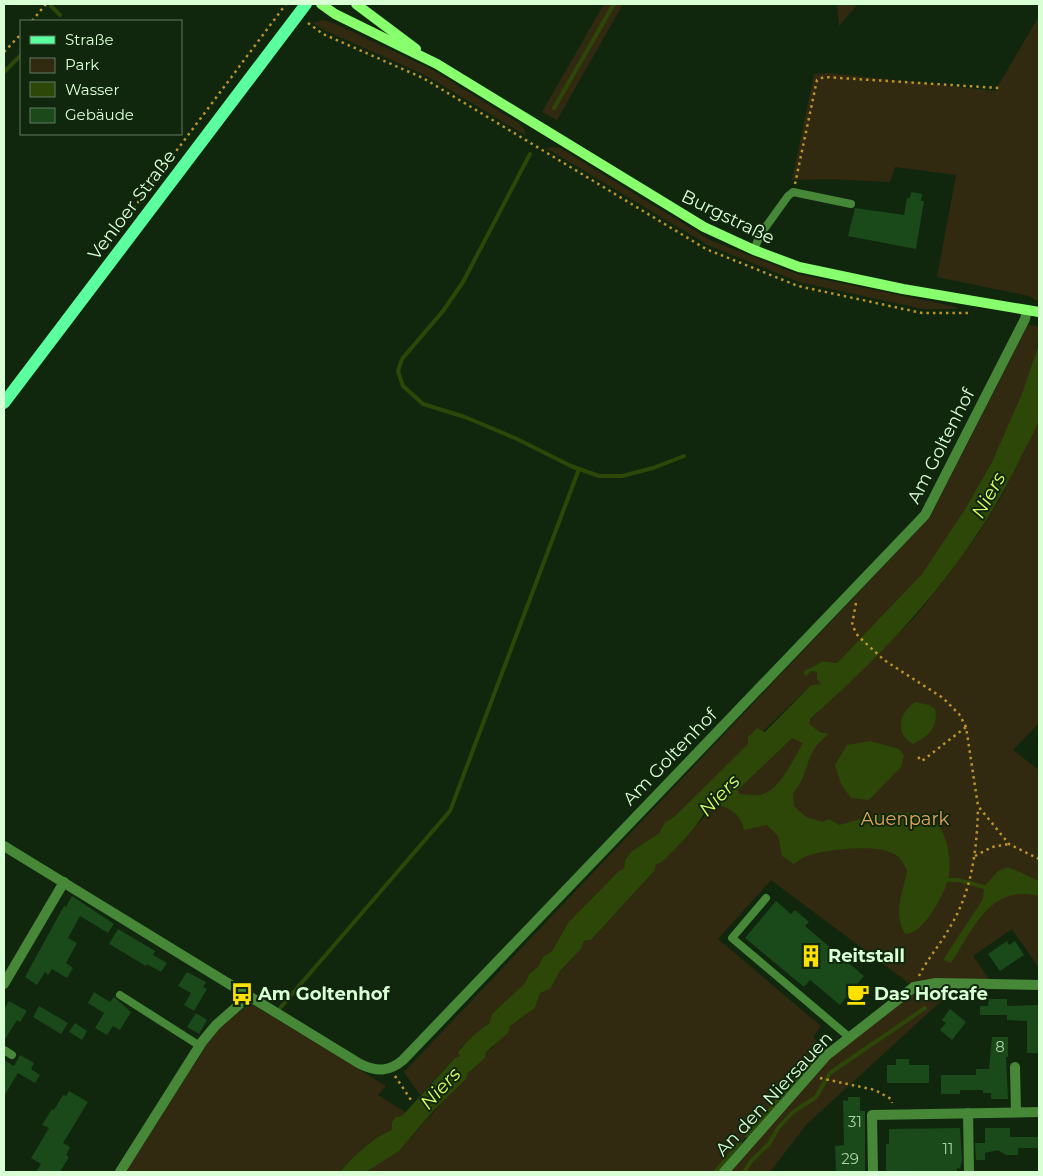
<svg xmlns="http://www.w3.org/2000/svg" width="1043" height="1176" font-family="Montserrat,sans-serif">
<rect width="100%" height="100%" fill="#10270e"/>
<g fill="#322911">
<polygon points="604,4 623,4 557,120 542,112"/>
<polygon points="837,4 858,4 839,26"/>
<polygon points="1039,16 1039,302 1029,296 937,277 956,175 895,167 890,182 829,179 792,180 814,74 829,73 995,91"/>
<polygon points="323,20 336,24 431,69 520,124 525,130 525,135 425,75 326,31 313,23"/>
<polygon points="553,147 560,148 710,240 797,274 957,307 956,309 923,309 799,282 708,245 546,148"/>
<path d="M 1028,325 L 1039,326 C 1039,387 979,489 945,540 C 937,551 930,564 921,575 C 895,605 865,633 837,663 L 822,661 C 816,667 809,666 804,673 L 806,675 L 811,671 L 817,672 L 821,684 L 811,685 L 673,818 L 665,822 L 659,833 L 632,851 L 625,860 L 624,869 L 568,923 L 552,951 L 543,957 L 538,967 L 529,974 L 525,983 L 492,1014 L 489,1024 C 477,1028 472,1041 461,1047 L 460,1056 L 455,1058 L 420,1095 L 404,1072 L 930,517 Z"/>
<polygon points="1039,419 1039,723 1013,750 1039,770 1039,968 1012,929 973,956 996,989 943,988 950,993 807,1124 770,1172 728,1172 827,1055 914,987 771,880 718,939 821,1026 813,1037 824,1048 747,1135 720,1172 366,1172 399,1151 468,1073 484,1058 486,1052 492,1048 510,1026 535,1008 540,993 550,989 560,971 581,949 584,941 591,940 655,870 656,864 661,863 683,840 705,816 709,805 738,790 914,618 942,583 978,534 1002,495"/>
<path d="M 250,1003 L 386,1086 L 378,1095 L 405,1112 L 402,1116 L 395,1117 L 392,1122 L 392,1130 C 376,1135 350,1159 340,1172 L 126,1172 L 207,1044 L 220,1028 Z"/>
</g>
<g fill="#2d4708" fill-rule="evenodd">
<path d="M 1039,344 C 1039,360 1043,407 1039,420 C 1034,434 1025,448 1019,461 C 970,562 894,645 810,719 L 809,724 L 821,733 L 826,733 L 828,735 C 802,754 811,774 793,793 L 794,806 L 806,817 L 823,822 L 829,819 L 839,825 C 866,818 898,807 926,816 C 947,823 953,861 948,880 C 944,895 922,936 905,934 C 892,912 904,892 907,870 C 904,865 901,858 896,855 C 880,843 825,849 807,856 C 803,857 798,861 794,864 L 782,856 L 778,836 L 767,825 L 744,830 C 741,813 729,808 714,803 L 709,805 C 697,828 680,844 661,863 L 656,864 L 655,870 L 591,940 L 584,941 L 581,949 L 560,971 L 550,989 L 540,993 L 535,1008 L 510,1026 L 508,1033 L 486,1052 L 485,1058 L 468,1073 L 466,1079 L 434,1110 L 399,1151 L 366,1172 L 340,1172 C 350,1159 376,1135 392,1130 L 392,1122 L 395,1117 L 402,1116 L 455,1058 L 460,1056 L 458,1053 C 462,1046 481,1027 489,1024 L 492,1014 L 525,983 L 529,974 L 538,967 L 543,957 L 552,951 L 568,923 L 620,870 L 624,869 L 625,860 L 632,851 L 659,833 L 665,822 L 673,818 L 748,744 L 748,737 L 757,728 L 765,732 L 811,685 L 821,684 L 817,679 L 817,672 L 811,671 L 806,676 L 803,673 C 809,666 816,667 822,661 L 837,663 L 922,574 L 965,509 L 992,462 L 1022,394 ZM 792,738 L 803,743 C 793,759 780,792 759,795 C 753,796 745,794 739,794 L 738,790 Z"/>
<path d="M 916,702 L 929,705 L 935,709 C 939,728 928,736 913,744 C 894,734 899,711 916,702 Z"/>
<polygon points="870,741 899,749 904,755 901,767 869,800 851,798 841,784 835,765 847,745"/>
<path d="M 1008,867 L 1039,881 L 1039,896 C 990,884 974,928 951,963 L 943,960 L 983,899 L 984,887 L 998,871 Z"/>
</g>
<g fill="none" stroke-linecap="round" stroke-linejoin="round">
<g stroke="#2d4708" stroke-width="4">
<polyline points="51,6 60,15"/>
<polyline points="4,72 21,55"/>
<polyline points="554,108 614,4"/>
<polyline points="530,154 463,282 443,311 402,359 398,371 403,386 423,404 465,417 515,438 571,466 599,476 622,476 653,468 684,456"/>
<polyline points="948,880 958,880 984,887"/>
<polyline points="280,1008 450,811 579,469"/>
<polyline points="747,1136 819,1053"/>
<polyline points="715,1172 740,1143"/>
<polyline points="744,1172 752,1160 769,1144 778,1128 793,1112 816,1097 830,1073 925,1008"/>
</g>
</g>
<g fill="#1a491a">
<polygon points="911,192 922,194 921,201 924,201 916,249 848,236 855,208 904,215 907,198 910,198"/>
<polygon points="72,896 114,924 108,933 80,916 68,938 77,943 66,963 73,968 67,978 52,969 48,975 45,972 37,985 25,977 64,906 66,907"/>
<polygon points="776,901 791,914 795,910 809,922 805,926 864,976 840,1005 810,980 804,987 745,938"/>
<polygon points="118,929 155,951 153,955 167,963 161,972 147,964 146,966 109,944"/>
<polygon points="1007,941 1009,945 1015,941 1024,955 1000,971 988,954"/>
<polygon points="187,972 206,982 203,987 207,989 194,1011 184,1005 191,993 178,986"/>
<polygon points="94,992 110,1002 114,997 131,1012 120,1030 113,1026 107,1035 95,1028 104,1013 88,1003"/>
<polygon points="989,999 1007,999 1007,1006 1039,1005 1039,1053 1027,1053 1027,1021 1007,1020 1007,1015 980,1015 980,1006 988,1006"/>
<polygon points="9,1001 27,1011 20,1022 17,1020 4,1041 4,1009"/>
<polygon points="39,1006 68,1023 61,1034 33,1017"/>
<polygon points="950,1009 966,1022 952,1040 940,1030 946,1023 942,1020"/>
<polygon points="196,1013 207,1020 199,1034 187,1027"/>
<polygon points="75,1023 87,1031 82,1040 69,1032"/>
<polygon points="992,1037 1008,1037 1008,1057 1006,1057 1008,1099 991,1099 991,1093 983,1093 983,1090 960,1090 960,1094 941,1094 941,1075 976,1075 976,1069 989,1069"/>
<polygon points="20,1055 34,1063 31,1069 40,1075 35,1083 18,1073 4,1096 4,1060 14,1066"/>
<polygon points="896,1059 909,1059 909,1065 929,1065 929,1083 887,1083 887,1065 896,1065"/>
<polygon points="69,1091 88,1102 63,1143 70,1147 66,1155 69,1157 60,1172 36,1172 41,1164 31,1158 49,1128 42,1125 52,1109 54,1110 63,1095 66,1096"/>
<polygon points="848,1097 860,1097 860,1111 865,1111 865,1172 836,1172 835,1146 844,1145 843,1100 848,1101"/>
<polygon points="960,1128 962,1160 960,1169 957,1168 957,1172 886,1172 886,1144 889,1144 889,1129"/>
<polygon points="985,1128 1010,1128 1010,1137 1039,1137 1039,1148 1018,1148 1018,1155 1006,1155 998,1150 985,1153 985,1160 976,1160 975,1143 985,1143"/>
</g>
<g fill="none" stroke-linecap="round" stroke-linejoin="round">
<g stroke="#bd942b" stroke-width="2.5" stroke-dasharray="2.5 4" stroke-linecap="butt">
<polyline points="32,21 46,4"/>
<polyline points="308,23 323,34 423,78 706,249 798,286 922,313 972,313"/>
<polyline points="4,52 21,34"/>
<polyline points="795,184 817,80 824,77 999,88"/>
<polyline points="118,229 286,4"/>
<polyline points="856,603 852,625 858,636 884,660 943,698 959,714 966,727 978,806 1009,844 1039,859"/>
<polyline points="918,757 922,761 966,727"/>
<polyline points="975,856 992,847 1009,844"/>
<path d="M 919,976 C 927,959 941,944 950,927 C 972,891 977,849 978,808"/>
<polyline points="395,1076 413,1103"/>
<polyline points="820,1078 875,1090 891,1099 892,1103"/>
</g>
<g stroke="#468838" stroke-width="8">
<polyline points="754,250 760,235 788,196 793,192 851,204"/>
<polyline points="766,898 732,938 849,1037"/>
<polyline points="120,995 200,1046"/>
<polyline points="4,1050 12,1055"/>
</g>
<g stroke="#468838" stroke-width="10">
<path d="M 4,846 L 360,1064 C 377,1072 389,1072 403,1060 L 925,515 L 1025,319 L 1027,310"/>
<polyline points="4,984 64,882"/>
<polyline points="1015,1067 1016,1112"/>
<polyline points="968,1113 969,1172"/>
<polyline points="120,1172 202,1042 216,1025 249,996"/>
<polyline points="724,1172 827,1055 914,987 936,983 1039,985"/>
<polyline points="873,1172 872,1115 1039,1112"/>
</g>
<g stroke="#88ff6c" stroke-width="10">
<polyline points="321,4 335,14 437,64 704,227 754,250 799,267 903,289 1039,312"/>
<polyline points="356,4 416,49"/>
</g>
<polyline stroke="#5cff9e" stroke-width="12" points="4,403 306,4"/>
</g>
<defs>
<symbol id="building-bare" viewBox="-9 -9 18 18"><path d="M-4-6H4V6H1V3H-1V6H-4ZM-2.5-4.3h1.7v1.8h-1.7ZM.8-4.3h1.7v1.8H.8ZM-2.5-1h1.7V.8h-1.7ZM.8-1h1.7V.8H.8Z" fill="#ffe101" stroke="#10270e" stroke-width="2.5" paint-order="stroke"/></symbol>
<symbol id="bus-bare" viewBox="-9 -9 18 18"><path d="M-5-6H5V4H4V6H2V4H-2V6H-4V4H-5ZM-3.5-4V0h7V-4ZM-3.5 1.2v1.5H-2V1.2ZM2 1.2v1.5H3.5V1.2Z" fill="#ffe101" stroke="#10270e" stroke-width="2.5" paint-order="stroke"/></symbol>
<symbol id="cafe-bare" viewBox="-9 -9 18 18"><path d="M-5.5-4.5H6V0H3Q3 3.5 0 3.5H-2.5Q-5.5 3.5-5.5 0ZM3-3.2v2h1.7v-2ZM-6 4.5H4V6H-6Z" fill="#ffe101" stroke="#10270e" stroke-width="2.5" paint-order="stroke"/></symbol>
</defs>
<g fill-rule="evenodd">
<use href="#building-bare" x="795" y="940" width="32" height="32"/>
<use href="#bus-bare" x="226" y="978" width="32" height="32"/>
<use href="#cafe-bare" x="842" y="978" width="32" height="32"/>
</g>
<g text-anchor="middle" stroke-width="4" stroke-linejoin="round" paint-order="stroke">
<g font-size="15" fill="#a9d2a6">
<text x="1000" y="1052">8</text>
<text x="855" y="1127">31</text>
<text x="948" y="1154">11</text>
<text x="850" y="1164">29</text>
</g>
<g font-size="18" fill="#d9ffd5" stroke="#10270e">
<text transform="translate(132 205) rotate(-53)" y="6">Venloer Straße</text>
<text transform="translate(728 217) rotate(26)" y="6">Burgstraße</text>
<text transform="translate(941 446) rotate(-63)" y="6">Am Goltenhof</text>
<text transform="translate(670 757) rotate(-46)" y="6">Am Goltenhof</text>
<text transform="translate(774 1094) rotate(-47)" y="6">An den Niersauen</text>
</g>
<g font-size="18" fill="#e4a45b" stroke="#10270e">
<text x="905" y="825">Auenpark</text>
</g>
<g font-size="18" font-weight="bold" fill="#d9ffd5" stroke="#10270e" text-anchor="start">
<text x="828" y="962">Reitstall</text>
<text x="258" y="1000">Am Goltenhof</text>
<text x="874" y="1000">Das Hofcafe</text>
</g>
<g font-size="19" font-style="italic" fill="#d9ff63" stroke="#10270e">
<text transform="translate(988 495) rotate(-61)" y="7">Niers</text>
<text transform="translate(719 795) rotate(-46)" y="7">Niers</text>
<text transform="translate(440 1088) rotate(-47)" y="7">Niers</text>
</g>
</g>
<rect width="1043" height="1176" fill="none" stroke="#d9ffd5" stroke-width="10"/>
<rect x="20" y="20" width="162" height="115" fill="#10270e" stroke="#607d5e"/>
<rect x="30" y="36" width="25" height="8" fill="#5cff9e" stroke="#607d5e"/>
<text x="65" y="45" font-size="15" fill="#d9ffd5">Straße</text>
<rect x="30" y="58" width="25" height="15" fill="#322911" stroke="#607d5e"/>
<text x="65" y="70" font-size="15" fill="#d9ffd5">Park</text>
<rect x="30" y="82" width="25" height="15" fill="#2d4708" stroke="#607d5e"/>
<text x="65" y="95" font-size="15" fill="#d9ffd5">Wasser</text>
<rect x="30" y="108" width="25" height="15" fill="#1a491a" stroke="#607d5e"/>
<text x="65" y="120" font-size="15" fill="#d9ffd5">Gebäude</text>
</svg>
